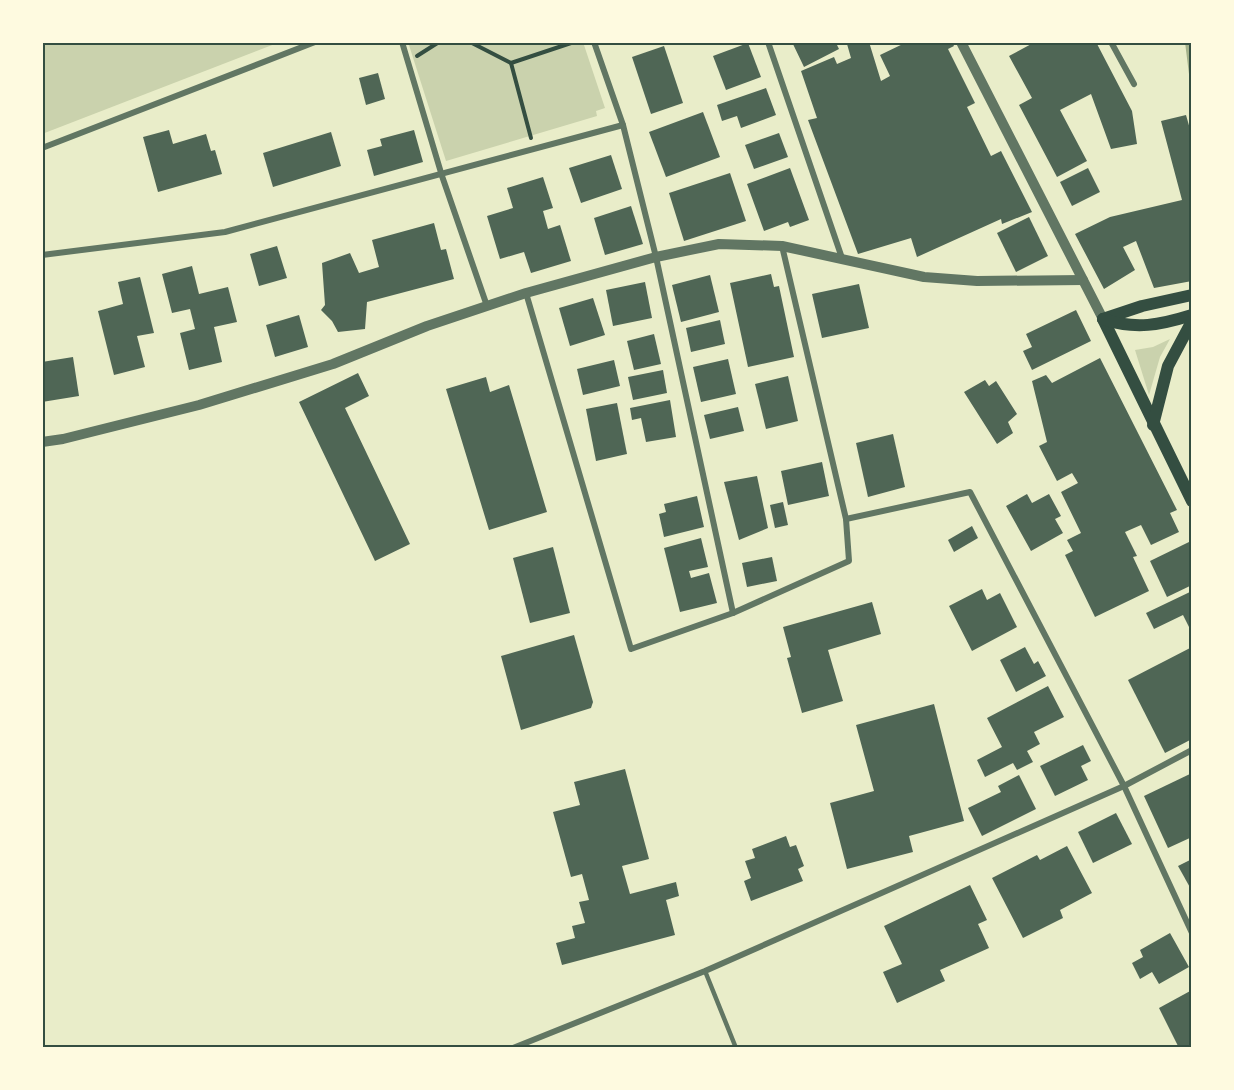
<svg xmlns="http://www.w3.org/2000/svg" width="1234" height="1090" font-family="'Roboto Serif',serif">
<rect width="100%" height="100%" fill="#e9edc9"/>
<g fill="#cad2ad">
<polygon points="42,42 280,42 42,134"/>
<polygon points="408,42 583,42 605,108 596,111 597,116 446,161"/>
<polygon points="1170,339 1160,357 1149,395 1135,350 1153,347"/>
</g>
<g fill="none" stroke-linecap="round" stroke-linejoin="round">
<polyline stroke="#a3b18a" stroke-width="6" points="1188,42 1192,74"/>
</g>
<g fill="#4f6655">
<polygon points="792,42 844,42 837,45 839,49 804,67"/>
<polygon points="853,42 869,42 881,81 890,76 880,55 907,42 952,42 954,46 948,49 975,103 967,107 991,156 1001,151 1032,212 1002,224 1001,219 917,257 911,238 858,254 808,120 817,118 801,71 834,57 837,64 851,58 847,44"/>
<polygon points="1035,42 1096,42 1132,111 1137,144 1111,149 1091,94 1060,110 1087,161 1057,177 1019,105 1032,98 1009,56"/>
<polygon points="748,43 761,77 726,90 713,56"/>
<polygon points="664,46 683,103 651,114 632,57"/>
<polygon points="378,73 385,99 366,105 359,78"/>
<polygon points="766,88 776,115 741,128 737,116 722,121 717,105"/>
<polygon points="703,112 720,157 666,177 649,132"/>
<polygon points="1186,115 1192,136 1192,281 1154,288 1136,241 1123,247 1135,270 1104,289 1075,234 1110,217 1182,200 1161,121"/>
<polygon points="169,130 173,144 206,134 211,151 215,150 222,174 158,192 143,137"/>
<polygon points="414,130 423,162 374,176 367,150 382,146 380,139"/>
<polygon points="331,132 341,166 273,187 263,153"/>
<polygon points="779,133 788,157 754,169 745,145"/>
<polygon points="611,155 622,189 581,203 569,168"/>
<polygon points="790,168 809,220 790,227 788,222 764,231 747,184"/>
<polygon points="1088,168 1100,192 1072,206 1060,182"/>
<polygon points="730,173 746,221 684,241 669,193"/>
<polygon points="543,177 553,208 543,211 548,229 560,225 571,261 531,273 524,252 500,259 487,216 513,208 507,188"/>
<polygon points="631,206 643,244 605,255 594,218"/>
<polygon points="1029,217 1048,256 1016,272 997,233"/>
<polygon points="434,223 441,250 446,249 454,279 367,302 365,329 338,332 332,321 321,310 325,305 322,263 350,253 359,273 379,267 372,240"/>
<polygon points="277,246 287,278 259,286 250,254"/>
<polygon points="192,266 199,294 228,287 237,322 214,327 222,362 189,370 180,333 195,329 190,309 172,313 162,274"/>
<polygon points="771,274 774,287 779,286 794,357 748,367 730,283"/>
<polygon points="710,275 719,312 681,322 672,285"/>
<polygon points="140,277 154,333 137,336 145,367 114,375 98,311 123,304 118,282"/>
<polygon points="645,282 652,318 613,326 606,290"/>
<polygon points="859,284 869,328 822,338 812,294"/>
<polygon points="593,298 605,335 570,346 559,308"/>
<polygon points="1076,310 1091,341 1032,370 1023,351 1032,347 1026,334"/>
<polygon points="299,315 308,347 275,357 266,325"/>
<polygon points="720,320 725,344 691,352 686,328"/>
<polygon points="654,334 661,364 634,370 627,341"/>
<polygon points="73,357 79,396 42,402 42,362"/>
<polygon points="1100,358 1177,510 1170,513 1179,532 1151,545 1141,525 1125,532 1137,556 1133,557 1149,591 1095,617 1065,555 1073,551 1067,540 1081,533 1061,492 1078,483 1072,473 1057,481 1039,446 1047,442 1032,381 1046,375 1052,383"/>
<polygon points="728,359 736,394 701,402 693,367"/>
<polygon points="614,360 620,386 583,395 577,369"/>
<polygon points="663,370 667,393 633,400 628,377"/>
<polygon points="358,373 369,396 345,408 410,544 375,561 299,402"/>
<polygon points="788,376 798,421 766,429 755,384"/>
<polygon points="486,377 490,392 509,385 547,512 489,530 446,389"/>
<polygon points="985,380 989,386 996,381 1017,414 1008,422 1013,433 997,444 964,392"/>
<polygon points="670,400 676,437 646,442 641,418 632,420 630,408"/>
<polygon points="617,403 627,454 596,461 586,409"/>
<polygon points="738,407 744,431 710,439 704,415"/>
<polygon points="893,434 905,487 868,497 856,443"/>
<polygon points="822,462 829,496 788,505 781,471"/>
<polygon points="757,476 768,528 739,540 724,482"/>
<polygon points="1027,494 1032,503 1049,494 1061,516 1055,519 1063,533 1031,551 1006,506"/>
<polygon points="697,496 704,527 664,537 659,514 666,512 664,504"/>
<polygon points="783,502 788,525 775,528 770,505"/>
<polygon points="972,526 978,538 954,552 948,540"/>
<polygon points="701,538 708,567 689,571 691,578 709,573 717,603 680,612 664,548"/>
<polygon points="1189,542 1192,549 1192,585 1167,597 1150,561"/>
<polygon points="553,547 570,613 530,623 513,558"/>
<polygon points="772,557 777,581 747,587 742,563"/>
<polygon points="982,589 987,600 1000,593 1017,627 972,651 949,606"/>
<polygon points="1192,591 1192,633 1183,615 1154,629 1146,613"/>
<polygon points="872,602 881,634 828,650 843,701 802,713 787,658 791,657 783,627"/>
<polygon points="574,635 593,702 591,708 521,730 501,656"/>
<polygon points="1025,647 1034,664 1038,661 1046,676 1016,692 1000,660"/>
<polygon points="1192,647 1192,739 1165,753 1128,680"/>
<polygon points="1048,686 1064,717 1034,732 1040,744 1027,751 1033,762 1017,770 1013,763 985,777 977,760 1002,747 987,718"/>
<polygon points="934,704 964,821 909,836 913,852 847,869 830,803 874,791 856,725"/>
<polygon points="1083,745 1091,761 1081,766 1088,780 1055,796 1040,766"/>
<polygon points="625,769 649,859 622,866 630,894 676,882 679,896 666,900 675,935 562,965 556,943 575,938 572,926 585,923 579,902 589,900 582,874 571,877 553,812 580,805 574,782"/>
<polygon points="1192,773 1192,837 1168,848 1144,796"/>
<polygon points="1019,775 1036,809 982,836 968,808 1001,792 998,786"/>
<polygon points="1116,813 1132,844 1093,863 1078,832"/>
<polygon points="786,836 790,847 796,845 804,866 798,869 803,881 751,901 744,881 751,878 745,861 755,858 752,849"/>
<polygon points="1067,846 1092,893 1060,910 1063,918 1023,938 992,878 1037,855 1040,860"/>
<polygon points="1192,859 1192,891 1178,866"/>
<polygon points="970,885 987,920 978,924 989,948 940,970 945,981 897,1003 883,972 902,964 884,926"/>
<polygon points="1170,933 1189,967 1159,984 1152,972 1140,979 1132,963 1143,957 1140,950"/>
<polygon points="1192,990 1192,1048 1179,1048 1159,1008"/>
</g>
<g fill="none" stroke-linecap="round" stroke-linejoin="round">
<g stroke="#344e41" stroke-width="4">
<polyline points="470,42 511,63 574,42"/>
<polyline points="417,56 439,42"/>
<polyline points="511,63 531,138"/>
</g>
<polyline stroke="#617663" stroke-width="4.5" points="705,971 736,1048"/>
<g stroke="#617663" stroke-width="6">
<polyline points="402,42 442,176 487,306"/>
<polyline points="594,42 623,125 656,257 733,613"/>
<polyline points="768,42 842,258"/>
<polyline points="1111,42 1134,84"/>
<polyline points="42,148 315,42"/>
<polyline points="42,255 225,232 623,125"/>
<polyline points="526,293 631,649 733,613 849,561 846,519 782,246"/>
<polyline points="846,519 970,492 1124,786 1192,933"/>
<polyline points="513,1048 705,971 1124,786 1192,750"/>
</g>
<g stroke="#617663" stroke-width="10">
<polyline points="961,42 1103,319"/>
<polyline points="42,442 63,439 199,405 333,364 427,326 526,293 656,257 719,244 782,246 924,277 977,281 1083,280"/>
</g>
<g stroke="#344e41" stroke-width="12">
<polyline points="1103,319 1192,501"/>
<polyline points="1103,319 1142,306 1192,295"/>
<path d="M 1103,319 C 1136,330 1160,325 1192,315"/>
<polyline points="1153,425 1168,366 1192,321"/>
</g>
</g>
<rect width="1234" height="1090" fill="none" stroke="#fefae0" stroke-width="87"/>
<rect x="44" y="44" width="1146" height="1002" fill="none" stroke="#344e41" stroke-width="2"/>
</svg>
